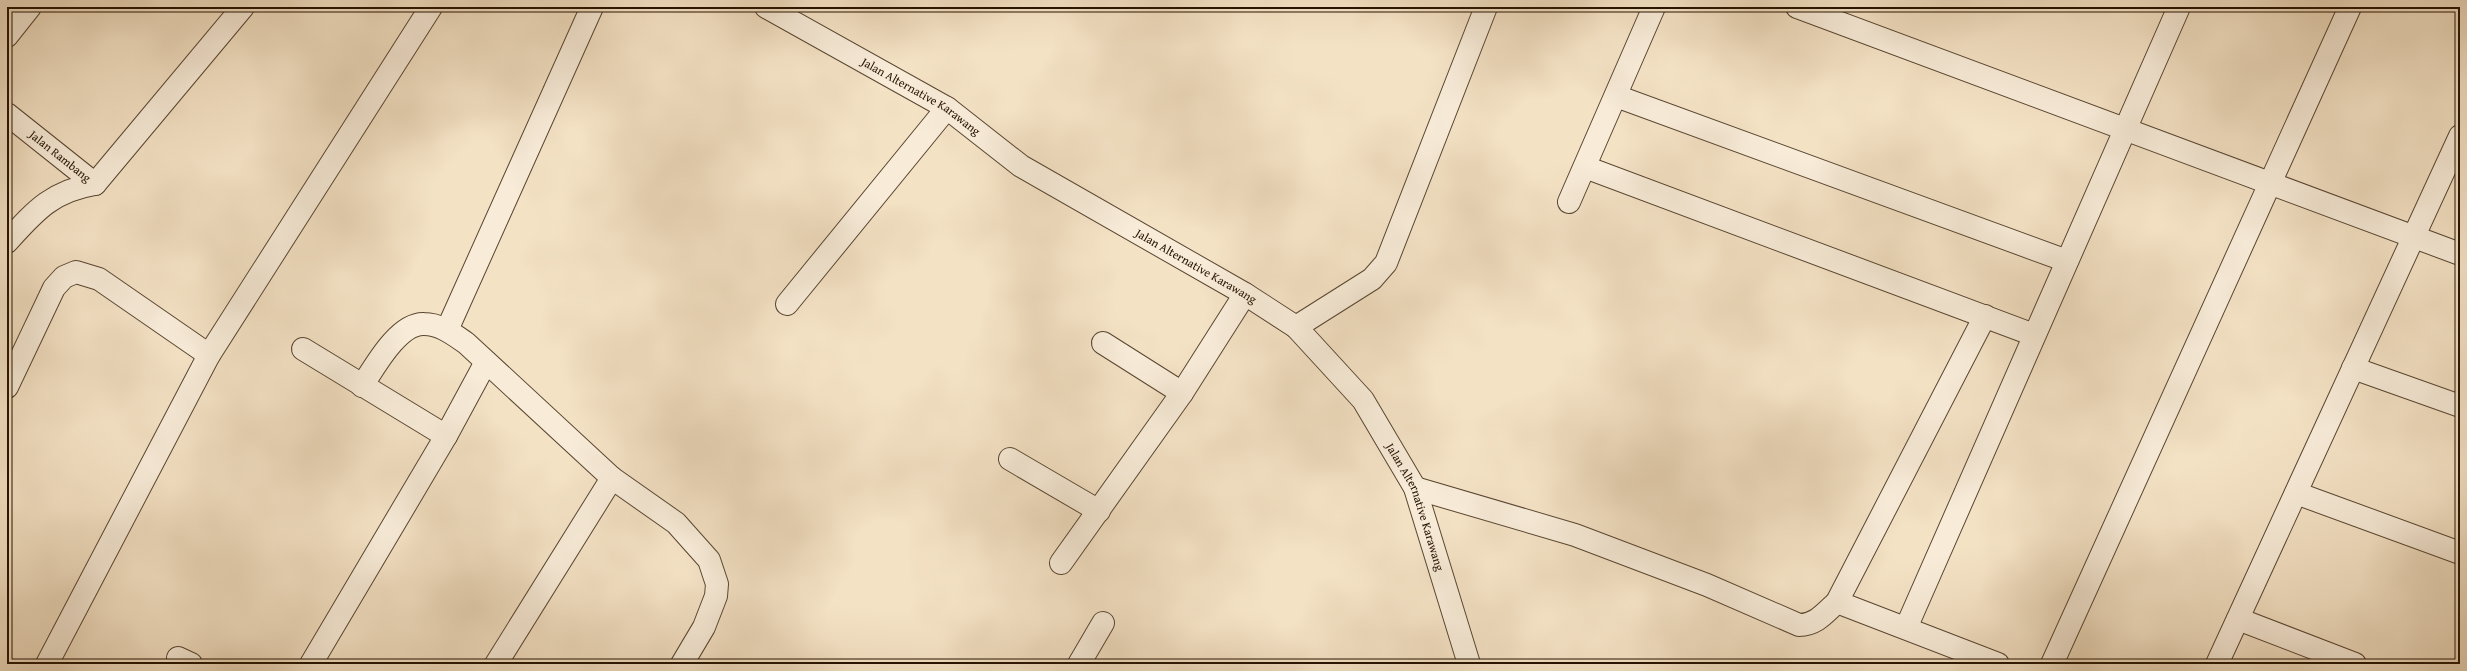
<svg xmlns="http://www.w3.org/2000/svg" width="2467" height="671" font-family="'Gentium Book Plus',serif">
<rect width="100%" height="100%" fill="#f4e2c5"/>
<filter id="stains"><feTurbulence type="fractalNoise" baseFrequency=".005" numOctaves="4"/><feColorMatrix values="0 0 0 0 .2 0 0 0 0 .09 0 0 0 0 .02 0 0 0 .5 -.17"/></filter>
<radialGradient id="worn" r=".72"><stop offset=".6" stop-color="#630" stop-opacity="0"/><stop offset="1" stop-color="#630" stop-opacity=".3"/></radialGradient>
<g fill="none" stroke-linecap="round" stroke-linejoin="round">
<defs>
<g id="minor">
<polyline points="1797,7 2460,254"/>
<polyline points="7,36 30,7"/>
<polyline points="1616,96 2067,261"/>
<path id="s1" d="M 7,114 L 95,184"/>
<polyline points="1585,167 2034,335"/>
<polyline points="1569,202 1654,7"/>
<path d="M 7,242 C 35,211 52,191 95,184 L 243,7"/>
<polyline points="787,304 947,108"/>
<polyline points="1296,327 1372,279 1386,263 1486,7"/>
<polyline points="447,330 592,7"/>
<polyline points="1103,343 1182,393"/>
<polyline points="303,349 446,436"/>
<polyline points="2353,368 2460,406"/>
<path d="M 362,386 C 374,368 398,323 424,324 C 440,324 453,334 466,343 L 612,478 L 676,523 L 709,560 L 717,584 L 716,596 L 704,627 L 682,664"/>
<polyline points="7,387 54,288 64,277 76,272 99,279 209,355"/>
<polyline points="1010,459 1099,511"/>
<path d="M 1415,488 L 1575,535 L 1707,585 L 1799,625 C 1816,625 1825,613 1837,602 L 1985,316"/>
<polyline points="2296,493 2460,553"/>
<polyline points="1061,563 1182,393 1245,294"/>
<polyline points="1837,602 1998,664"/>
<polyline points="2238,619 2355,664"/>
<polyline points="1906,628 2179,7"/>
<polyline points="178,658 191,664"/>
<polyline points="47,664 209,355 431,7"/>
<polyline points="311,664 446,436 486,362"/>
<polyline points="496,664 612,478"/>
<polyline points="1079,664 1103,623"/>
<polyline points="2052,664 2350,7"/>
<polyline points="2217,664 2460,136"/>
</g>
<g id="tertiary">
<path id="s2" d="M 766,7 L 947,108 L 1021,166 L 1245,294 L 1296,327 L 1363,400 L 1415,488 L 1469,664"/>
</g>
</defs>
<use href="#minor" stroke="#594631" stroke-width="24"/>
<use href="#tertiary" stroke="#594631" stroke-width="24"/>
<use href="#minor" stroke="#f8ecd9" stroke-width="22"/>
<use href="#tertiary" stroke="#f8ecd9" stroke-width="22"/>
</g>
<g text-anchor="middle" stroke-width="3.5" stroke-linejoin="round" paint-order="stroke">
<g font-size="12" fill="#251200" stroke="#f8ecd9">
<text dy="4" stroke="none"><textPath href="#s2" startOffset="179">Jalan Alternative Karawang</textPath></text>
<text dy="4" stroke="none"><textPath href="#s1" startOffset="68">Jalan Rambang</textPath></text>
<text dy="4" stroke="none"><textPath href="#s2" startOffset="503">Jalan Alternative Karawang</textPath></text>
<text dy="4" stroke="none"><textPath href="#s2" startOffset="839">Jalan Alternative Karawang</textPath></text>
</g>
</g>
<rect width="2467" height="671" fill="none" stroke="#f4e2c5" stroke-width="24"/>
<rect x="8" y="8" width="2451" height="655" fill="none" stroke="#251200" stroke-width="2"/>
<rect x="12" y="12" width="2443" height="647" fill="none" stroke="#251200"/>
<rect width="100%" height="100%" filter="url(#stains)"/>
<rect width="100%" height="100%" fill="url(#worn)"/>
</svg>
